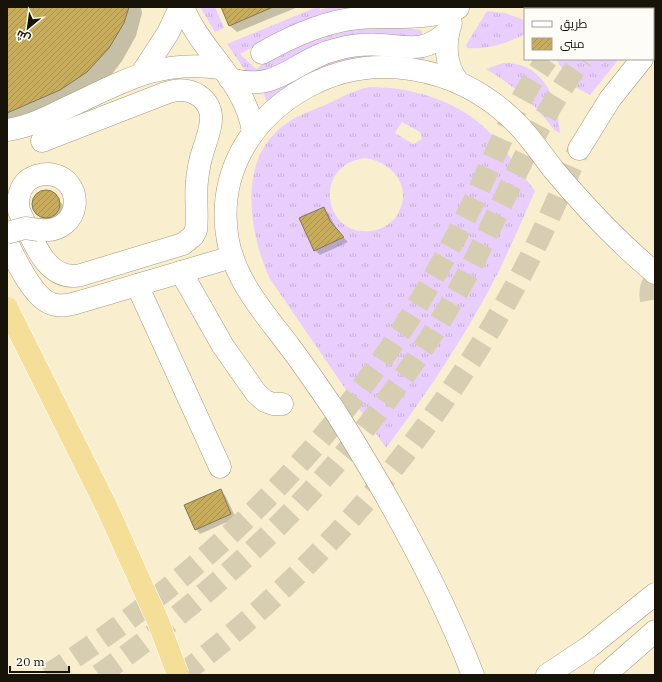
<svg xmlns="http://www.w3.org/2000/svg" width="662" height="682" font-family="'IBM Plex Serif',Cairo,serif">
<defs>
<pattern id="grass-tufts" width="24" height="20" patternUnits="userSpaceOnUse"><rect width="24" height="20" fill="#e9cefd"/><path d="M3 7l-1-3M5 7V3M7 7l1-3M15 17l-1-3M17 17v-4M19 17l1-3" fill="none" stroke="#c7b0d7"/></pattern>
<pattern id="building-hatch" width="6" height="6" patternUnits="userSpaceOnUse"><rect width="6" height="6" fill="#c7ac5d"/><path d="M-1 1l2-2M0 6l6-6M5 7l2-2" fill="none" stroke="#aa934f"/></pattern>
</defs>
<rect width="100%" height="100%" fill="#f9efcf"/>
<g fill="url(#grass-tufts)" fill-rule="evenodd">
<polygon points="200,7 215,7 224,28 215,32"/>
<polygon points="317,7 319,7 320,10 329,7 363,7 260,43 240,54 256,69 288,48 342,30 399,27 421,30 423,36 251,74 245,70 227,44"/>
<polygon points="602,7 655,7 655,21 653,22 653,9 606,9"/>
<path d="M 487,11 L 505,13 L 525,20 L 525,34 C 507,43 487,50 467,48 L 466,45 Z"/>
<path d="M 423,52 L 425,62 C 402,61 377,57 354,59 C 322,62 291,82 267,102 L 262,89 L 311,68 L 356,55 Z"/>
<polygon points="556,59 619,59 590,95 573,86"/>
<path d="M 503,63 C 544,62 557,98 560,133 C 553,131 550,124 545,118 C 528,98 508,82 486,69 Z"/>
<path d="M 370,87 C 414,87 462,102 492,135 C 508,153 521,172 535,191 C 524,217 512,243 500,269 C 468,332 429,391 386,448 L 270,279 C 250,236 238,167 277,131 C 290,118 308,112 325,105 C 340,98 354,90 370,87 ZM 402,122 L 420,132 L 422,139 L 413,144 L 395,133 ZM 365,158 C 395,162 415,191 395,218 C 389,225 380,230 371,231 C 323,237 312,165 365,158 ZM 325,207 L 330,221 L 345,237 L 314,251 L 300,218 Z"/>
</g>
<g fill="#0003">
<polygon points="7,7 141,7 142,13 136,36 122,61 112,74 87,95 7,126"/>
<polygon points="222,7 298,7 237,32 229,25"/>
<polygon points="50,191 63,205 64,210 55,221 47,221 42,219 34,209 35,197 39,193"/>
<polygon points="323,208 328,213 339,233 348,242 320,255 315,250"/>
<polygon points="220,491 225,495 236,518 200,534 196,529"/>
</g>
<g fill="url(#building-hatch)" stroke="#81775b">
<polygon points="7,7 129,7 124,23 109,48 87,72 60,90 7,113"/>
<polygon points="221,7 273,7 229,26"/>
<circle cx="46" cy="204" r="14"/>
<polygon points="324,207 330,221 344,237 314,251 299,218"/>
<polygon points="221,489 231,514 195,530 184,505"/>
</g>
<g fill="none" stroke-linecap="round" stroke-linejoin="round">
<g stroke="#d7ceb1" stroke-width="22" stroke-dasharray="22 11" stroke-linecap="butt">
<polyline points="586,9 587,7"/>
<polyline points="623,9 625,7"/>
<path d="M 655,279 C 649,288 649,301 655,310"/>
<path d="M 47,675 C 201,578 335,447 427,289 C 445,257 463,225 478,192 C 499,146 517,100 547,59"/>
<path d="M 99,675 C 242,574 361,456 450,305 C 498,224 526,135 582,59"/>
<path d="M 181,675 C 313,575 421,450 504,306 C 533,256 556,203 579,149"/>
</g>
<defs>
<g id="minor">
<path d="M 183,7 C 202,54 246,81 253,132"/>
<path d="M 451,23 C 444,43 445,65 458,82"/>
<polyline points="653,46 655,44"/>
<path d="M 262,53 C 292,36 325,21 359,18 C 395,15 424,21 458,8"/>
<polyline points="142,73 168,33 180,7"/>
<path d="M 230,79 C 280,93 294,59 338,49 C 352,45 368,44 383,45 C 411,47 425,53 448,31"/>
<path d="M 7,130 C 28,127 46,118 64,109 C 121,83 156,59 221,68"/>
<polyline points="579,149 610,99 642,59"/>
<path d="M 39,230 C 83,235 87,177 48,174 C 41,174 34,176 28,180 C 19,188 17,200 19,211 C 32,237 45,283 81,275 L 183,244 L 193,236 L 196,230 C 198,214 195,197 197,181 C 198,171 200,160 203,151 C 209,131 220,110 198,95 C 187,88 176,89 163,94 L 42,141"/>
<path d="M 7,242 C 15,259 33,298 52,304 C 60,307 68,305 76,303 L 232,257"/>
<polyline points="181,272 223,346 256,393 265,401 273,404 282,404"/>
<polyline points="137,285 220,467"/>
<path d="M 473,675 C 437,582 388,495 335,411 C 320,389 305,367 290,347 C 265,314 236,282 228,241 C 216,175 250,118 307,87 C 373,50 456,67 510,117 C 527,132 539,151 553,169 C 584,206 618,242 655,273"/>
<polyline points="547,675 589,647 655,594"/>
<polyline points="605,675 655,631"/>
</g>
</defs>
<use href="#minor" stroke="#a59b7d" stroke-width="23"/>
<use href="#minor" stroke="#fff" stroke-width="22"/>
<defs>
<polyline id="minor-bridge" points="7,233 25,228 39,230"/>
<polyline id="major-bridge" points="7,308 108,510 158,621 178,675"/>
</defs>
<use href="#minor-bridge" stroke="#a59b7d" stroke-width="23" stroke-linecap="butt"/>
<use href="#major-bridge" stroke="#fff" stroke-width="23" stroke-linecap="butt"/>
<use href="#minor-bridge" stroke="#fff" stroke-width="22"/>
<use href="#major-bridge" stroke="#f5de97" stroke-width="22"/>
</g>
<rect width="662" height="682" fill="none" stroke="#171308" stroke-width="16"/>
<rect x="524" y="8" width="130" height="52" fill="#fefcf6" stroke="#a29f97"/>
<rect x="532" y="21" width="20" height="6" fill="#ffffff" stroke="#a29f97"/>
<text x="560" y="28" font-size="12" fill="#171308">طريق</text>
<rect x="532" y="38" width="20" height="12" fill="url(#building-hatch)" stroke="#a29f97"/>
<text x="560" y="48" font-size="12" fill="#171308">مبنى</text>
<g transform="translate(28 28) rotate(209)" stroke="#fefcf6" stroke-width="3" paint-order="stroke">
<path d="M0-3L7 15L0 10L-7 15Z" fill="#171308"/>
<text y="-6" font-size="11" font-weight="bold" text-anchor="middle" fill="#171308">ش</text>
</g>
<path d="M10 666v6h59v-6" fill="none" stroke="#171308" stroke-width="2"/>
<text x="16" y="666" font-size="12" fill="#171308" stroke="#fefcf6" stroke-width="3" paint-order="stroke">20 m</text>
</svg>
